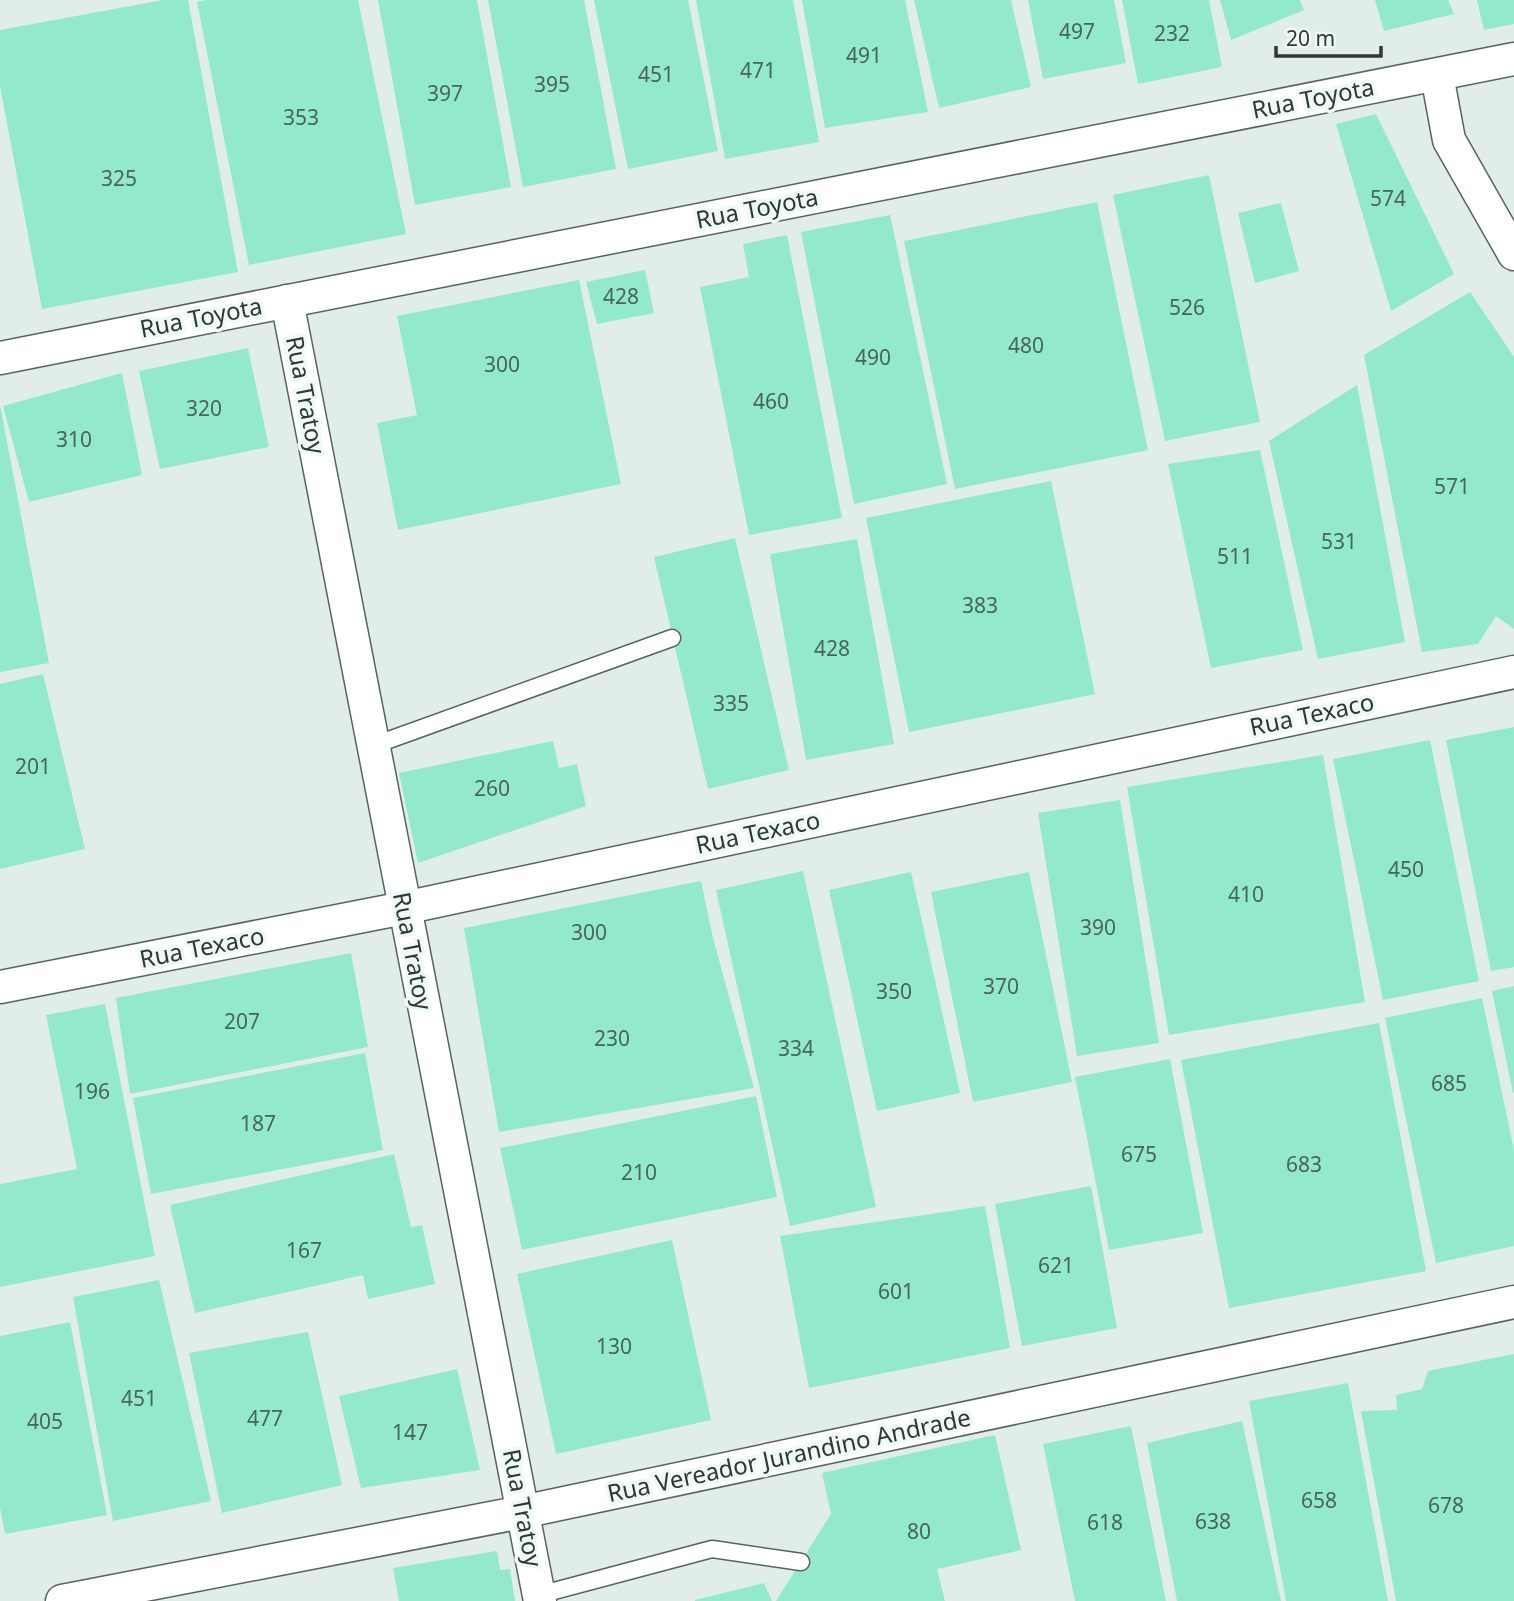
<svg xmlns="http://www.w3.org/2000/svg" width="1514" height="1601" font-family="'Noto Sans',sans-serif">
<rect width="100%" height="100%" fill="#e0ede8"/>
<g fill="#93e9ce">
<polygon points="163,0 188,0 238,272 42,309 0,86 0,30"/>
<polygon points="206,0 358,0 406,234 249,265 197,2"/>
<polygon points="378,0 477,0 511,187 415,205"/>
<polygon points="488,0 584,0 616,169 523,187"/>
<polygon points="594,0 688,0 718,151 628,169"/>
<polygon points="696,0 793,0 819,142 725,159"/>
<polygon points="802,0 905,0 928,112 825,128"/>
<polygon points="914,0 1011,0 1031,87 939,108"/>
<polygon points="1028,0 1114,0 1126,63 1043,79"/>
<polygon points="1122,0 1209,0 1222,67 1138,84"/>
<polygon points="1220,0 1300,0 1304,10 1231,40"/>
<polygon points="1375,0 1448,0 1454,14 1384,31"/>
<polygon points="1477,0 1514,0 1514,24 1484,30"/>
<polygon points="1376,114 1454,274 1391,311 1336,124"/>
<polygon points="1209,175 1260,422 1165,441 1113,195"/>
<polygon points="1097,202 1148,450 955,489 904,241"/>
<polygon points="1281,203 1299,271 1255,283 1238,213"/>
<polygon points="890,215 947,484 854,504 801,232"/>
<polygon points="787,235 842,518 749,535 700,287 749,277 743,244"/>
<polygon points="645,270 654,313 597,324 586,282"/>
<polygon points="579,280 621,484 398,530 377,423 417,415 397,316"/>
<polygon points="1470,292 1514,357 1514,629 1496,616 1478,644 1422,652 1364,355"/>
<polygon points="248,348 269,447 160,469 139,371"/>
<polygon points="122,373 142,475 29,502 3,406"/>
<polygon points="1357,385 1405,642 1318,659 1269,441"/>
<polygon points="0,405 49,663 0,672"/>
<polygon points="1260,450 1303,650 1211,668 1168,464"/>
<polygon points="1051,481 1095,694 909,732 866,518"/>
<polygon points="735,538 789,770 708,789 654,557"/>
<polygon points="857,539 894,744 806,760 770,554"/>
<polygon points="43,674 85,849 0,869 0,684"/>
<polygon points="1514,727 1514,967 1491,971 1446,740"/>
<polygon points="1430,740 1479,981 1383,1000 1333,759"/>
<polygon points="553,741 559,768 577,764 586,806 418,863 399,773"/>
<polygon points="1323,755 1365,1002 1169,1035 1127,787"/>
<polygon points="1120,800 1159,1043 1077,1056 1038,813"/>
<polygon points="803,871 876,1207 790,1226 716,890"/>
<polygon points="911,872 960,1093 877,1111 829,890"/>
<polygon points="1029,872 1072,1082 973,1102 931,892"/>
<polygon points="701,881 713,938 754,1088 499,1132 464,928"/>
<polygon points="351,953 368,1047 130,1094 116,998"/>
<polygon points="1514,986 1514,1093 1513,1093 1492,991"/>
<polygon points="1482,998 1514,1150 1514,1246 1436,1263 1385,1018"/>
<polygon points="105,1004 155,1256 0,1287 0,1184 77,1169 46,1015"/>
<polygon points="1379,1023 1426,1271 1229,1308 1181,1060"/>
<polygon points="365,1053 383,1150 151,1194 133,1098"/>
<polygon points="1170,1059 1203,1233 1109,1250 1075,1077"/>
<polygon points="756,1096 777,1197 522,1250 500,1148"/>
<polygon points="394,1154 411,1227 422,1225 435,1284 368,1299 363,1275 195,1313 170,1205"/>
<polygon points="1091,1186 1117,1328 1022,1346 995,1204"/>
<polygon points="985,1206 1010,1348 809,1388 780,1236"/>
<polygon points="672,1240 711,1420 556,1454 517,1274"/>
<polygon points="159,1280 211,1501 113,1521 73,1297"/>
<polygon points="70,1322 107,1515 5,1534 0,1508 0,1336"/>
<polygon points="308,1332 342,1485 222,1513 189,1353"/>
<polygon points="1514,1354 1514,1601 1396,1601 1361,1411 1397,1410 1396,1395 1422,1389 1428,1371"/>
<polygon points="457,1369 480,1470 361,1488 339,1396"/>
<polygon points="1348,1383 1388,1601 1286,1601 1249,1401"/>
<polygon points="1242,1421 1281,1601 1177,1601 1147,1443"/>
<polygon points="1131,1426 1166,1601 1075,1601 1043,1444"/>
<polygon points="995,1435 1021,1550 937,1569 945,1601 776,1601 831,1514 822,1473"/>
<polygon points="497,1551 500,1570 510,1569 515,1601 399,1601 393,1568"/>
<polygon points="764,1583 772,1601 695,1601 695,1600"/>
</g>
<g fill="none" stroke-linecap="round" stroke-linejoin="round">
<defs>
<g id="service">
<polyline points="372,746 672,638"/>
<polyline points="539,1595 712,1549 801,1562"/>
</g>
<g id="minor">
<polyline points="1437,75 1449,140 1514,254"/>
<polyline points="287,301 540,1601"/>
<polyline points="0,358 1514,59"/>
<polyline points="0,987 404,908 1514,672"/>
<polyline points="62,1601 522,1512 1514,1302"/>
</g>
</defs>
<use href="#service" stroke="#58635f" stroke-width="19"/>
<use href="#minor" stroke="#58635f" stroke-width="35"/>
<use href="#service" stroke="#fff" stroke-width="16"/>
<use href="#minor" stroke="#fff" stroke-width="32"/>
</g>
<g text-anchor="middle" stroke-width="7" stroke-linejoin="round" paint-order="stroke">
<g font-size="21" fill="#4a645b">
<text x="1077" y="39">497</text>
<text x="1172" y="41">232</text>
<text x="864" y="63">491</text>
<text x="758" y="78">471</text>
<text x="656" y="82">451</text>
<text x="552" y="92">395</text>
<text x="445" y="101">397</text>
<text x="301" y="125">353</text>
<text x="119" y="186">325</text>
<text x="1388" y="206">574</text>
<text x="621" y="304">428</text>
<text x="1187" y="315">526</text>
<text x="1026" y="353">480</text>
<text x="873" y="365">490</text>
<text x="502" y="372">300</text>
<text x="771" y="409">460</text>
<text x="204" y="416">320</text>
<text x="74" y="447">310</text>
<text x="1452" y="494">571</text>
<text x="1339" y="549">531</text>
<text x="1235" y="564">511</text>
<text x="980" y="613">383</text>
<text x="832" y="656">428</text>
<text x="731" y="711">335</text>
<text x="33" y="774">201</text>
<text x="492" y="796">260</text>
<text x="1406" y="877">450</text>
<text x="1246" y="902">410</text>
<text x="1098" y="935">390</text>
<text x="589" y="940">300</text>
<text x="1001" y="994">370</text>
<text x="894" y="999">350</text>
<text x="242" y="1029">207</text>
<text x="612" y="1046">230</text>
<text x="796" y="1056">334</text>
<text x="1449" y="1091">685</text>
<text x="92" y="1099">196</text>
<text x="258" y="1131">187</text>
<text x="1139" y="1162">675</text>
<text x="1304" y="1172">683</text>
<text x="639" y="1180">210</text>
<text x="304" y="1258">167</text>
<text x="1056" y="1273">621</text>
<text x="896" y="1299">601</text>
<text x="614" y="1354">130</text>
<text x="139" y="1406">451</text>
<text x="265" y="1426">477</text>
<text x="45" y="1429">405</text>
<text x="410" y="1440">147</text>
<text x="1319" y="1508">658</text>
<text x="1446" y="1513">678</text>
<text x="1213" y="1529">638</text>
<text x="1105" y="1530">618</text>
<text x="919" y="1539">80</text>
</g>
<g font-size="24" fill="#323735" stroke="#edfaf5">
<text transform="translate(1313 99) rotate(-11)" y="8">Rua Toyota</text>
<text transform="translate(757 209) rotate(-11)" y="8">Rua Toyota</text>
<text transform="translate(201 318) rotate(-11)" y="8">Rua Toyota</text>
<text transform="translate(305 395) rotate(79)" y="8">Rua Tratoy</text>
<text transform="translate(1312 715) rotate(-12)" y="8">Rua Texaco</text>
<text transform="translate(758 833) rotate(-12)" y="8">Rua Texaco</text>
<text transform="translate(202 948) rotate(-11)" y="8">Rua Texaco</text>
<text transform="translate(412 951) rotate(79)" y="8">Rua Tratoy</text>
<text transform="translate(789 1456) rotate(-12)" y="8">Rua Vereador Jurandino Andrade</text>
<text transform="translate(522 1508) rotate(79)" y="8">Rua Tratoy</text>
</g>
</g>
<path d="M1276 46v10h105v-10" fill="none" stroke="#323735" stroke-width="3.5"/>
<text x="1286" y="46" font-size="21" fill="#323735" stroke="#edfaf5" stroke-width="5" paint-order="stroke">20 m</text>
</svg>
